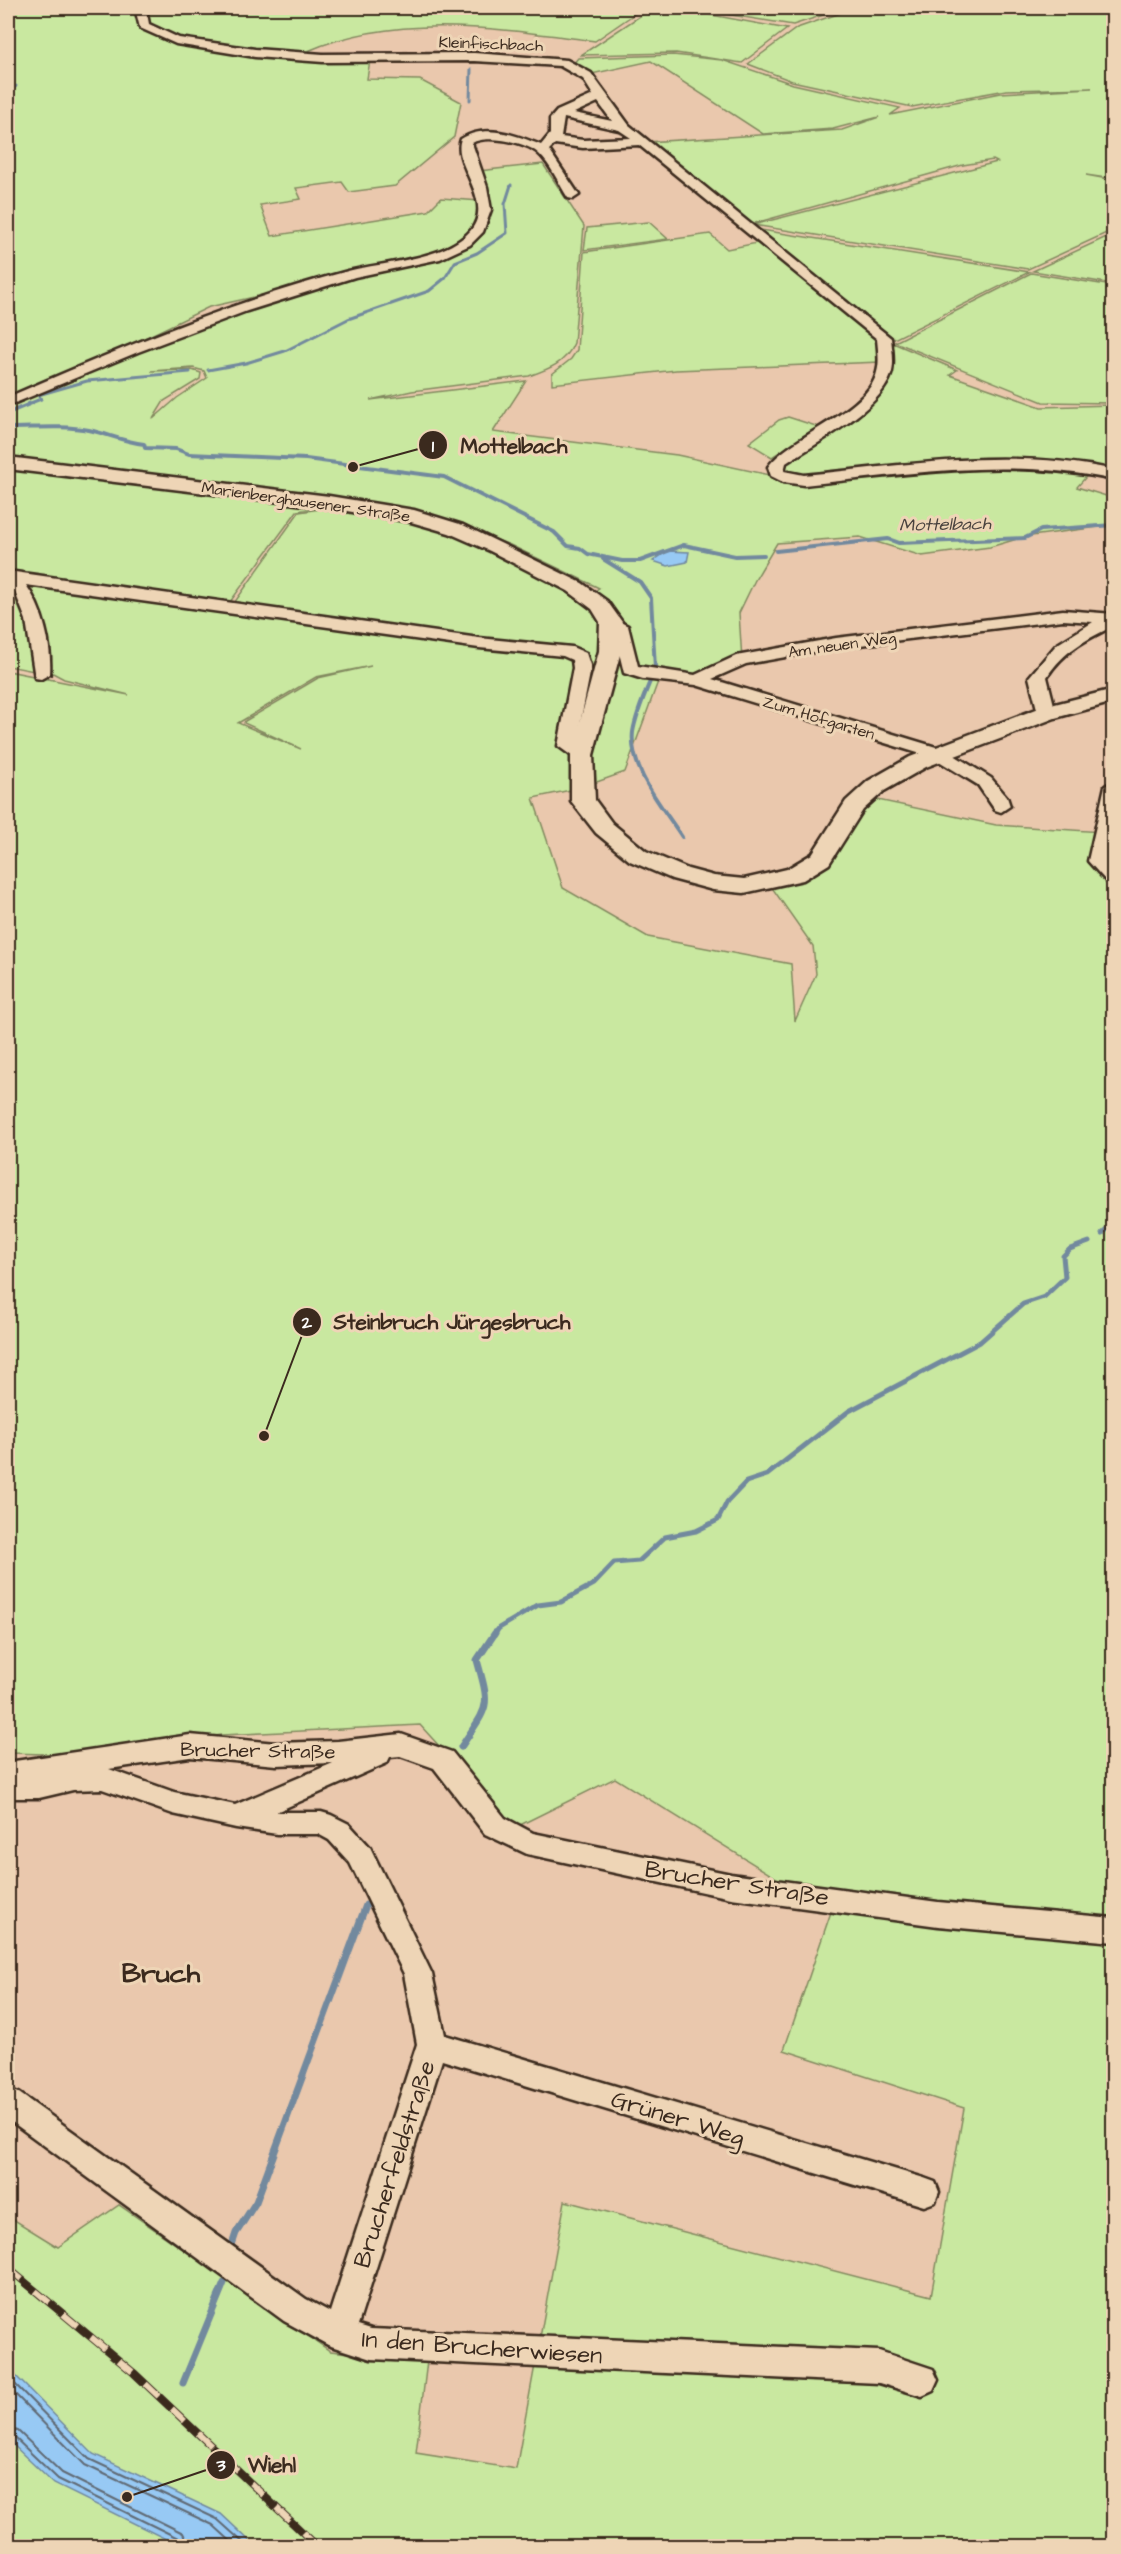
<svg xmlns="http://www.w3.org/2000/svg" width="1121" height="2554" font-family="'Architects Daughter',sans-serif">
<rect width="100%" height="100%" fill="#eac8ad"/>
<filter id="ink" filterUnits="userSpaceOnUse"><feTurbulence type="fractalNoise" baseFrequency=".0167" numOctaves="2"/><feDisplacementMap in="SourceGraphic" scale="12" xChannelSelector="R" yChannelSelector="G"/><feConvolveMatrix kernelMatrix="1 2 1 2 8 2 1 2 1" color-interpolation-filters="sRGB"/></filter>
<g filter="url(#ink)">
<g fill="#c9e8a0" stroke="#82895f" stroke-width="1.5" fill-rule="evenodd">
<path d="M 8,8 L 138,8 L 141,27 C 201,59 302,60 370,60 L 367,79 L 420,80 L 461,102 L 454,137 L 395,186 L 349,192 L 342,182 L 296,188 L 301,199 L 260,205 L 272,236 L 428,211 L 441,198 L 480,201 L 476,227 L 469,235 L 419,260 L 347,273 L 308,285 L 209,307 L 87,366 L 93,367 C 159,341 226,314 294,292 C 314,286 335,279 355,274 C 394,266 449,264 478,231 C 493,214 487,191 479,171 L 543,164 L 584,226 L 574,343 C 566,363 549,369 529,376 L 412,391 L 370,400 L 526,381 L 493,432 L 677,455 L 788,479 L 804,480 L 836,477 C 820,476 792,483 780,470 L 781,465 L 867,401 L 886,379 L 889,354 L 893,343 L 957,370 L 950,375 L 1041,407 L 1113,405 L 1113,473 C 1054,457 993,461 932,463 L 921,467 L 994,464 L 1093,469 L 1077,487 L 1113,498 L 1113,525 L 1024,537 L 990,547 L 922,556 L 860,537 L 777,543 L 755,580 L 739,613 L 742,660 L 712,672 L 698,680 L 660,676 L 625,772 L 580,788 L 533,798 L 563,888 L 648,937 L 791,964 L 795,1021 L 816,974 L 813,946 L 768,882 L 795,875 L 821,859 L 854,806 L 864,797 L 996,825 L 1102,832 L 1105,815 L 1113,814 L 1113,2546 L 8,2546 L 8,2216 L 58,2247 L 119,2205 L 330,2351 L 427,2361 L 416,2453 L 516,2469 L 565,2201 L 931,2296 L 964,2108 L 784,2050 L 831,1912 L 615,1778 L 514,1828 L 420,1725 L 222,1735 L 82,1755 L 8,1753 L 8,671 L 129,695 L 64,679 L 49,671 L 40,627 L 23,584 L 30,582 L 440,639 L 450,637 L 232,606 L 299,512 L 335,507 L 394,516 L 454,532 L 559,583 L 584,599 L 599,588 L 510,545 L 450,522 L 340,502 L 8,460 ZM 193,368 L 204,371 L 207,378 L 177,398 L 153,419 L 164,401 L 200,379 L 201,373 L 192,370 L 151,371 ZM 371,666 L 318,678 L 245,721 L 244,723 L 301,749 L 238,723 L 316,677 Z"/>
<path d="M 144,8 L 643,8 L 595,41 C 501,29 398,12 308,51 L 307,56 C 253,51 195,49 146,26 Z"/>
<polygon points="652,8 674,8 787,29 742,63 676,53 581,55"/>
<polygon points="689,8 845,8 793,25"/>
<polygon points="855,8 1113,8 1113,179 1086,175 1113,180 1113,230 1028,269 753,225 997,162 993,160 963,165 748,225 647,142 842,130 879,117 833,129 763,134 651,61 587,75 573,64 578,58 673,55 722,60 793,84 900,108 890,115 1000,93 1092,88 1006,90 912,107 792,81 748,64 797,28"/>
<polygon points="649,222 668,239 584,250 587,228"/>
<polygon points="757,230 761,230 1029,272 894,339 888,338"/>
<polygon points="710,234 727,249 762,242 880,339 881,362 676,370 552,384 552,374 571,359 577,350 584,252"/>
<polygon points="1113,234 1113,284 1033,271"/>
<polygon points="1031,273 1113,286 1113,403 1043,402 895,342"/>
<polygon points="788,417 819,427 772,457 749,443 779,420"/>
<polygon points="8,467 331,506 297,511 227,606 8,574"/>
<polygon points="8,578 13,583 31,622 38,667 34,671 8,666"/>
</g>
<g fill="#97c9f4" stroke="#72899e" stroke-width="1.5">
<polygon points="668,551 689,552 687,562 668,566 653,561"/>
<polygon points="8,2368 93,2454 221,2514 255,2546 180,2546 54,2484 8,2440"/>
</g>
<g fill="none" stroke-linecap="round" stroke-linejoin="round">
<g stroke="#606a74" stroke-width="2">
<polyline points="8,2377 89,2459 217,2519 247,2546"/>
<polyline points="8,2387 85,2465 213,2525 236,2546"/>
<polyline points="8,2428 18,2431 62,2473 183,2533 189,2546"/>
<polyline points="8,2436 14,2437 58,2479 178,2538 181,2546"/>
</g>
<g stroke="#72899e" stroke-width="3">
<polyline points="8,93 16,86"/>
<polyline points="470,100 471,69"/>
<polyline points="208,370 246,363 285,351 348,319 429,291 445,278 455,262 477,253 507,233 505,204 511,185"/>
<polyline points="28,404 41,399 38,395 87,381 190,372"/>
</g>
<g stroke="#72899e" stroke-width="4">
<polyline points="8,413 32,403"/>
<path d="M 8,428 C 35,428 63,425 89,430 C 108,434 124,442 144,444 L 145,448 L 176,449 L 189,454 L 306,459 L 444,477 L 554,532 L 568,546 L 580,548 L 588,554 L 622,561 L 640,561 L 684,545 L 735,556 L 764,555"/>
<polyline points="776,551 888,539 899,543 1025,538 1041,530 1114,525"/>
<polyline points="603,559 640,582 651,598 655,668"/>
<path d="M 651,679 C 644,696 636,714 633,732 C 629,770 663,807 682,837"/>
</g>
<g stroke="#72899e" stroke-width="5">
<polyline points="1102,1234 1114,1223"/>
<polyline points="494,1635 499,1628 538,1605 561,1602 594,1584 614,1563 639,1561 665,1537 696,1531 718,1520 727,1502 746,1482 767,1475 849,1411 980,1342 1023,1304 1044,1297 1065,1277 1063,1256 1070,1249 1089,1242"/>
</g>
<g stroke="#72899e" stroke-width="7">
<path d="M 461,1747 C 489,1704 491,1710 477,1660 L 495,1633"/>
<polyline points="232,2245 236,2233 256,2202 366,1905"/>
<polyline points="183,2383 224,2283"/>
</g>
<defs>
<g id="minor">
<path d="M 135,8 L 146,8 L 149,24 L 179,38 L 255,49 L 323,54 L 474,53 L 567,60 L 591,73 L 629,125 L 891,338 C 892,349 895,364 891,375 C 879,410 817,443 786,463 L 784,471 L 804,475 C 908,465 1010,447 1114,470 L 1114,480 C 1010,457 908,474 804,485 L 783,482 L 771,476 L 768,467 C 791,435 868,412 877,372 C 880,362 878,350 877,339 L 639,145 L 583,148 L 555,144 L 549,150 L 579,195 L 573,199 L 568,198 C 559,184 551,165 539,154 C 527,142 486,134 472,143 L 487,187 L 491,210 L 483,232 L 470,245 L 440,259 L 355,277 L 247,311 L 138,352 L 8,406 L 8,397 C 119,349 230,302 348,271 C 383,262 446,260 471,230 C 495,200 451,164 461,139 C 486,123 515,135 541,145 L 550,134 L 550,119 L 557,111 L 593,95 L 583,79 L 560,66 L 474,61 L 323,62 L 255,57 L 176,44 L 140,28 ZM 598,102 L 612,121 L 574,113 ZM 564,118 L 619,130 L 631,138 L 583,140 L 561,137 Z"/>
<path d="M 8,571 L 479,638 L 572,647 L 586,653 L 591,668 L 576,744 L 591,755 L 588,759 L 576,759 L 558,746 L 573,668 L 572,660 L 563,656 L 479,648 L 26,585 C 43,609 52,645 50,674 L 41,679 L 35,678 L 26,620 L 15,592 L 8,583 Z"/>
<path d="M 1063,610 L 1114,614 L 1114,626 C 1087,639 1063,651 1047,677 L 1056,713 L 1047,718 L 1038,713 L 1029,677 L 1056,645 L 1093,622 L 1063,620 L 836,648 L 746,664 L 712,679 L 946,750 L 991,778 L 1007,797 L 1010,806 L 1001,812 L 995,810 L 978,785 L 934,758 L 696,685 L 643,679 L 624,673 L 614,632 L 603,622 L 611,617 L 628,626 L 638,666 L 695,675 L 736,656 L 836,638 Z"/>
<polygon points="1114,781 1114,829 1107,860 1114,867 1114,884 1107,882 1088,861 1105,786"/>
<path d="M 401,1734 L 452,1752 L 505,1818 L 533,1833 L 731,1874 L 938,1902 L 1114,1918 L 1114,1942 L 938,1926 L 731,1898 L 527,1854 L 485,1834 L 434,1768 L 400,1756 L 390,1757 L 387,1763 L 276,1812 L 321,1812 L 331,1815 L 349,1824 L 370,1847 L 432,1974 L 445,2035 L 924,2178 L 935,2182 L 939,2192 L 935,2202 L 924,2206 L 442,2060 L 358,2325 L 371,2329 L 879,2351 L 933,2369 L 938,2380 L 933,2391 L 922,2396 L 879,2383 L 371,2359 L 328,2345 L 284,2321 L 8,2119 L 8,2089 L 19,2093 L 306,2299 L 330,2312 L 417,2044 L 404,1974 L 350,1863 L 329,1840 L 318,1834 L 277,1834 L 236,1828 L 173,1814 L 102,1789 L 73,1790 L 39,1798 L 8,1798 L 8,1762 L 190,1735 L 276,1743 L 338,1741 ZM 190,1757 L 276,1765 L 333,1763 L 235,1805 L 174,1792 L 109,1769 Z"/>
</g>
<polygon id="major" points="8,457 329,496 414,510 463,525 582,583 607,601 622,622 621,651 593,755 595,800 612,823 646,851 688,869 714,876 744,879 787,869 812,854 846,801 868,781 910,757 1039,708 1114,689 1114,702 1055,718 926,767 884,791 863,810 829,864 803,880 744,893 713,890 672,879 630,861 596,833 571,801 571,755 599,651 600,622 592,609 568,591 490,551 449,533 411,522 329,508 8,469"/>
</defs>
<use href="#minor" stroke="#3b2a1e" stroke-width="5"/>
<use href="#major" stroke="#3b2a1e" stroke-width="5"/>
<use href="#minor" fill="#eed5b6" fill-rule="evenodd"/>
<use href="#major" fill="#eed5b6" fill-rule="evenodd"/>
<defs>
<polyline id="rail" points="8,2268 134,2373 317,2546"/>
</defs>
<use href="#rail" stroke="#3b2a1e" stroke-width="8"/>
<use href="#rail" stroke="#eed5b6" stroke-width="6" stroke-dasharray="18" stroke-linecap="butt"/>
</g>
</g>
<g text-anchor="middle" stroke-width="6" stroke-linejoin="round" paint-order="stroke">
<g font-size="16" fill="#3b2a1e" stroke="#eed5b6">
<text transform="translate(491 43) rotate(2)" y="6">Kleinfischbach</text>
<text transform="translate(306 501) rotate(8)" y="6">Marienberghausener Straße</text>
<text transform="translate(842 644) rotate(-8)" y="6">Am neuen Weg</text>
<text transform="translate(819 717) rotate(17)" y="6">Zum Hofgarten</text>
</g>
<g font-size="18" font-style="italic" fill="#49423e" stroke="#eed5b6">
<text transform="translate(945 524) rotate(-1)" y="6">Mottelbach</text>
</g>
<g font-size="20" fill="#3b2a1e" stroke="#eed5b6">
<text transform="translate(258 1750) rotate(1)" y="7">Brucher Straße</text>
</g>
<g font-size="24" fill="#3b2a1e" stroke="#eed5b6">
<text transform="translate(737 1883) rotate(9)" y="8">Brucher Straße</text>
<text transform="translate(678 2118) rotate(17)" y="8">Grüner Weg</text>
<text transform="translate(394 2164) rotate(-72)" y="8">Brucherfeldstraße</text>
<text transform="translate(482 2347) rotate(4)" y="8">In den Brucherwiesen</text>
</g>
<g font-size="27" font-weight="bold" fill="#3b2a1e" stroke="#eed5b6">
<text x="161" y="1982">Bruch</text>
</g>
</g>
<path fill="none" stroke="#3b2a1e" stroke-width="2" d="M353 467L433 445M264 1436L307 1322M127 2497L221 2465"/>
<g fill="#3b2a1e" stroke="#eed5b6" stroke-width="2">
<circle cx="353" cy="467" r="6"/>
<circle cx="264" cy="1436" r="6"/>
<circle cx="127" cy="2497" r="6"/>
<circle cx="433" cy="445" r="15"/>
<circle cx="307" cy="1322" r="15"/>
<circle cx="221" cy="2465" r="15"/>
</g>
<g font-size="18" text-anchor="middle" font-weight="bold" fill="#fff">
<text x="433" y="452">1</text>
<text x="307" y="1328">2</text>
<text x="221" y="2471">3</text>
</g>
<g font-size="21" text-anchor="middle" font-weight="bold" fill="#3b2a1e" stroke="#eed5b6" stroke-width="6" stroke-linejoin="round" paint-order="stroke">
<text x="514" y="453">Mottelbach</text>
<text x="452" y="1329">Steinbruch Jürgesbruch</text>
<text x="272" y="2472">Wiehl</text>
</g>
<rect width="1121" height="2554" fill="none" stroke="#eed5b6" stroke-width="30"/>
<rect x="15" y="15" width="1091" height="2524" fill="none" stroke="#3b2a1e" stroke-width="2" filter="url(#ink)"/>
</svg>
